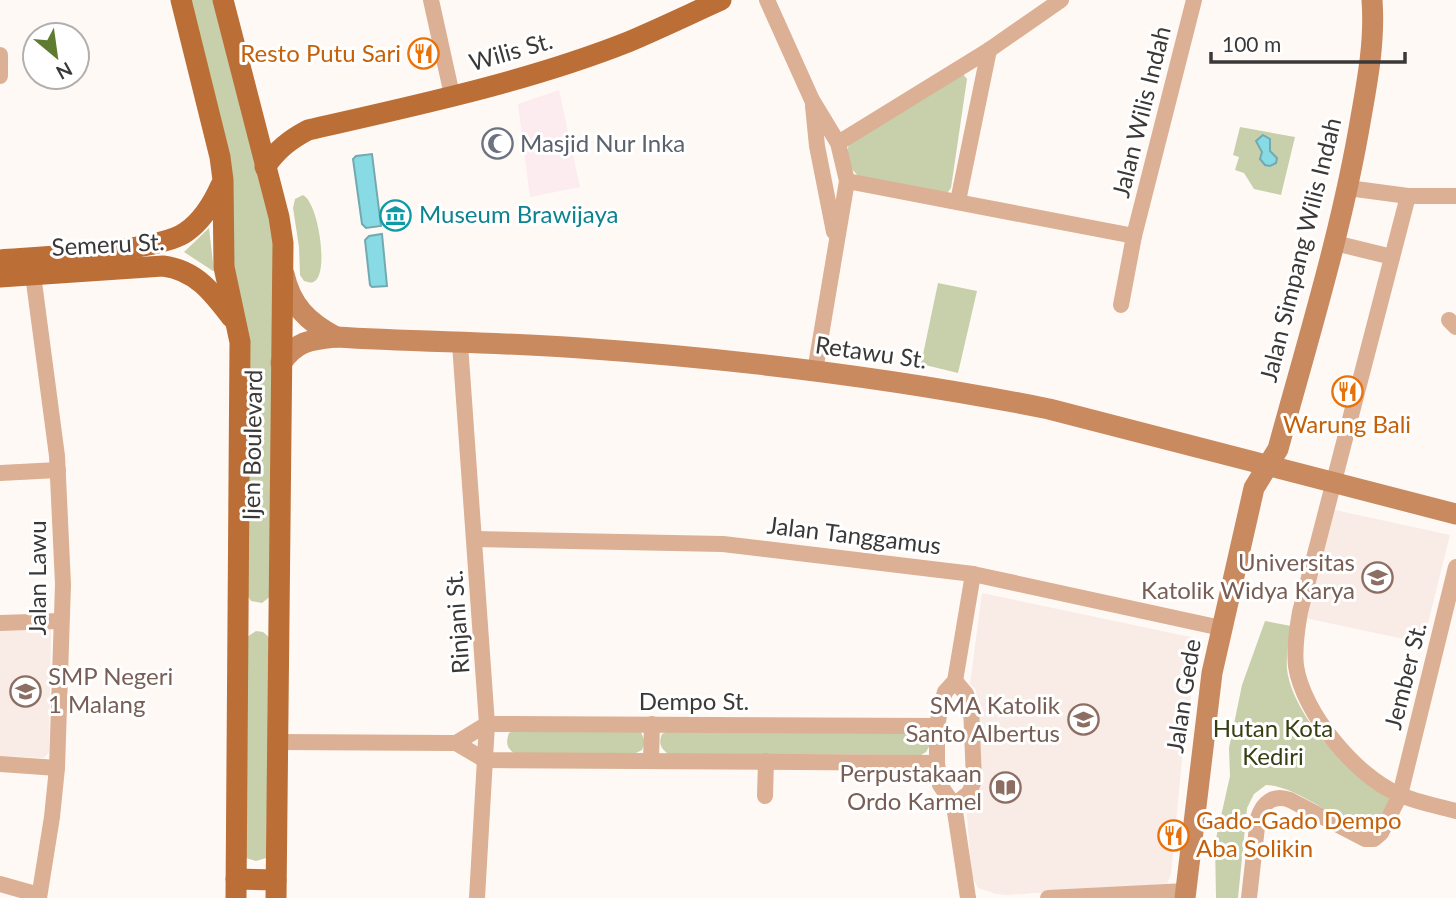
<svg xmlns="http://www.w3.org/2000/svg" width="1456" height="898" font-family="Lato,sans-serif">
<rect width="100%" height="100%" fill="#fff9f6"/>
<polygon fill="#fcebef" points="559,90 580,187 530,197 518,104"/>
<g fill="#f9ebe5">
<polygon points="1335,510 1450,535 1423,643 1305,618"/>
<polygon points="982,593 1200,639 1183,749 1171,874 1167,884 1007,895 996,894 978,888 972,877 966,803 982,786 976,690 970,684"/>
<polygon points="51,630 49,752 44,758 0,756 0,631"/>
</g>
<g fill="#c7d0ab">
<polygon points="188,0 218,0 275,222 272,595 262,603 251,601 247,595 232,257"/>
<polygon points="962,73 967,79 951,188 948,192 943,193 859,177 850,167 847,154 849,143"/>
<polygon points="1240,127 1295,137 1281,195 1254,189 1244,173 1235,170 1239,157 1233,155"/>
<path d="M 303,195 C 318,202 329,271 315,281 C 311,284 309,282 304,281 L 300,275 L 299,247 L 293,208 L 295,199 Z"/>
<polygon points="209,228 214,271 213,271 184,252"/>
<polygon points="938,283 977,291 958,373 921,364"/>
<path d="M 1265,621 L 1291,626 C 1289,639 1286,655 1287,669 C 1292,715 1351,778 1390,799 L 1371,833 C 1338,822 1297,786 1266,785 L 1254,794 L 1247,808 L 1238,898 L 1216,898 L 1215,843 L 1230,776 L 1229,748 L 1242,685 Z"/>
<polygon points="256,631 263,632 270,638 266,858 256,861 246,858 247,637"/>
<path d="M 517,729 L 641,732 L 645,742 L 642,750 L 634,754 L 514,753 C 506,748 506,741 509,733 Z"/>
<path d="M 670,730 L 923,732 L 927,735 L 930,745 L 926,752 L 921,755 L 668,754 C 661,748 658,744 662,734 Z"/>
</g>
<g fill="#88dae5" stroke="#71aab1" stroke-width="2">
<polygon points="1263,135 1270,139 1270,151 1277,158 1276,163 1270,166 1265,165 1260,159 1262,152 1256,141"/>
<polygon points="372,154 381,226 366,228 362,224 353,159 356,156"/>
<polygon points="382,234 387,286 372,287 370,285 365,240 369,236"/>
</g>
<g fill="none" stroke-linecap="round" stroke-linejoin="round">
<g stroke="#dbb094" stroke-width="16">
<polyline points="431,0 452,95"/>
<polyline points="767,0 812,100 838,143 847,181 815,371"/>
<polyline points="0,55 0,76"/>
<polyline points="813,106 817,146 834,232"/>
<polyline points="838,143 989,50 1061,0"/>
<polyline points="847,181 1134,236 1194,0"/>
<polyline points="1348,188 1408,196 1456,196"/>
<path d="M 1408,196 L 1300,612 C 1297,629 1294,649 1296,666 C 1303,713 1356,776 1398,794 C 1416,802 1437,806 1456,811"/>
<polyline points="958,201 989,50"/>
<polyline points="1335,243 1392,257"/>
<polyline points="32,267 57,456 63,584 57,768 52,817 39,898"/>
<polyline points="1121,305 1134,236"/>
<polyline points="1449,320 1456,327"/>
<polyline points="460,344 487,724 477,898"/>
<polyline points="0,473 58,470"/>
<polyline points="475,539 723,544 973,574 1221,628"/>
<polyline points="0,623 61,621"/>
<polyline points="277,742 456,743 485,760 937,763"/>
<polyline points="456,743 487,724 937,726"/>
<polyline points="651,760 652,724"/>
<polyline points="0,764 57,768"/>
<polyline points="765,796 766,761"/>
<polyline points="954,805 969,793 974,781 971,706 966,694 955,681"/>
<polyline points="0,884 39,895"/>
<polyline points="968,898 954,805 940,785 937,763 937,726 941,706 945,692 955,681 973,574"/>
<polyline points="1048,898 1186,891"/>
<path d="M 1249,898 L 1258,818 C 1263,802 1274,794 1290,800 L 1365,839 L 1374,839 L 1381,833 L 1400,795 L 1456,567"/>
</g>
<g stroke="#c98a60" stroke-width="21">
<path d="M 284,274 C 291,306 308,322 336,337"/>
<path d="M 281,363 C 297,341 309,340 336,337 C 417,342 499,342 580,348 C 737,359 895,378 1049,409 L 1456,514"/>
<path d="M 1185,898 L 1212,673 L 1254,488 L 1278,449 C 1308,339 1342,230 1361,117 C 1368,78 1375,39 1372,0"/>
</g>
<g stroke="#bb6e36" stroke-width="21">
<polyline points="181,0 220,157 223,180 224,267 240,342 236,898"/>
<polyline points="223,0 279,217 283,243 276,898"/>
<path d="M 265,167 C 277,150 289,140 308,130 C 413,106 527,82 628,42 C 659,29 690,14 721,0"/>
<path d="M 0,260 C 38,257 159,252 186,232 C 202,221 213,203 221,185"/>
<path d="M 0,277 L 163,266 C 196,270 213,293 232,318"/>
<polyline points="236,879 276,880"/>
</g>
</g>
<defs>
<symbol id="restaurant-ring" viewBox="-11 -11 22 22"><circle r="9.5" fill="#fff" stroke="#e8710a" stroke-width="1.5"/><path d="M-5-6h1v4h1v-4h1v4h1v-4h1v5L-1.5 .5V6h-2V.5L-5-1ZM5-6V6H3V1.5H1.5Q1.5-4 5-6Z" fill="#e8710a"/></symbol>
<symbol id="mosque-ring" viewBox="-11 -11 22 22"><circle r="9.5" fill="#fff" stroke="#6b7280" stroke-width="1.5"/><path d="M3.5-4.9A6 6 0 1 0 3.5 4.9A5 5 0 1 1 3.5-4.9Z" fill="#6b7280"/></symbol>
<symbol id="museum-ring" viewBox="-11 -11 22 22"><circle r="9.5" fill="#fff" stroke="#0f9aa8" stroke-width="1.5"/><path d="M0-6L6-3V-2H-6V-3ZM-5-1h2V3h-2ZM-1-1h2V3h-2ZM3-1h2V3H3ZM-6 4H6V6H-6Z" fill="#0f9aa8"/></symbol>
<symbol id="university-ring" viewBox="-11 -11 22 22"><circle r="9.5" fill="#fff" stroke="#8d6e63" stroke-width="1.5"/><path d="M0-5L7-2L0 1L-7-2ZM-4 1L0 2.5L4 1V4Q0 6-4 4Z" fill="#8d6e63"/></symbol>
<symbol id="school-ring" viewBox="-11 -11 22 22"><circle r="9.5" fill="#fff" stroke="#8d6e63" stroke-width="1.5"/><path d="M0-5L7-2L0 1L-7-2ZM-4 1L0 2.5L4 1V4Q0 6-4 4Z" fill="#8d6e63"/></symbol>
<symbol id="library-ring" viewBox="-11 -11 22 22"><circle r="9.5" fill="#fff" stroke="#8d6e63" stroke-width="1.5"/><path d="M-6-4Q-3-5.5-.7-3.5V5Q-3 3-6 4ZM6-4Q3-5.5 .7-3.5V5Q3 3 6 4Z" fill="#8d6e63"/></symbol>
</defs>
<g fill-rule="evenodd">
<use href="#restaurant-ring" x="406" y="36" width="35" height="35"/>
<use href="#mosque-ring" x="480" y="126" width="35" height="35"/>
<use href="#museum-ring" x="378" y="198" width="35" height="35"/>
<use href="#restaurant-ring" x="1330" y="374" width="35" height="35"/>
<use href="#university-ring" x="1360" y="560" width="35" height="35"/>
<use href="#school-ring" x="8" y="674" width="35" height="35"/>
<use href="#school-ring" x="1066" y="702" width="35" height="35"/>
<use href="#library-ring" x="988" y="770" width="35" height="35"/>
<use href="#restaurant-ring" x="1156" y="818" width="35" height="35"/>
</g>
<g text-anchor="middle" stroke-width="6" stroke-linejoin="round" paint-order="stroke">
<g font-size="24" fill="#3b3938" stroke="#fff">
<text transform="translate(511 52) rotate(-16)" y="8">Wilis St.</text>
<text transform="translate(1142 112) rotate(-76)" y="8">Jalan Wilis Indah</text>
<text transform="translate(108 245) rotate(-3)" y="8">Semeru St.</text>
<text transform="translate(1301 250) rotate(-76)" y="8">Jalan Simpang Wilis Indah</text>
<text transform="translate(871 353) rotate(8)" y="8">Retawu St.</text>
<text transform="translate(253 445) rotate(-89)" y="8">Ijen Boulevard</text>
<text transform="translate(854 536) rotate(7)" y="8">Jalan Tanggamus</text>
<text transform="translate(38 578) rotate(-90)" y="8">Jalan Lawu</text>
<text transform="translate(458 622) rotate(-94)" y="8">Rinjani St.</text>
<text transform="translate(1406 676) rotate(-76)" y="8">Jember St.</text>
<text transform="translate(1184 696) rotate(-81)" y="8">Jalan Gede</text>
<text x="694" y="710">Dempo St.</text>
</g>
<g font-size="24" fill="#c56008" stroke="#fff" text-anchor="end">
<text x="401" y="62">Resto Putu Sari</text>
<text x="1347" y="433" text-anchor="middle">Warung Bali</text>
<text x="1196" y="829" text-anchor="start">Gado-Gado Dempo<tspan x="1196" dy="28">Aba Solikin</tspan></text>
</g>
<g font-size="24" fill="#5b616d" stroke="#fff" text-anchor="start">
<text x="520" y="152">Masjid Nur Inka</text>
</g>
<g font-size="24" fill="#0d838f" stroke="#fff" text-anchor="start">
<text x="419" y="223">Museum Brawijaya</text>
</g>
<g font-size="24" fill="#785e54" stroke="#fff" text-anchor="end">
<text x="1355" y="571">Universitas<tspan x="1355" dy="28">Katolik Widya Karya</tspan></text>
<text x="48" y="685" text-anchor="start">SMP Negeri<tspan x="48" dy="28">1 Malang</tspan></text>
<text x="1060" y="714">SMA Katolik<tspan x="1060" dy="28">Santo Albertus</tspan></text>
<text x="982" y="782">Perpustakaan<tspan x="982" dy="28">Ordo Karmel</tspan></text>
</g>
<g font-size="24" fill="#373f12" stroke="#fff">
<text x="1273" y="737">Hutan Kota<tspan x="1273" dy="28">Kediri</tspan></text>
</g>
</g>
<g transform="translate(56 56) rotate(151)"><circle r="33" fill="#ffffff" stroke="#b1b0af" stroke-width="2"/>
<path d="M0-5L12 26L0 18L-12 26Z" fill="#5e7b30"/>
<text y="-10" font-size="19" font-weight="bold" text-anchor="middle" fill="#3b3938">N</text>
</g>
<path d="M1211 52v10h194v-10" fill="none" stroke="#3b3938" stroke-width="3.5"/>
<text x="1222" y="52" font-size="21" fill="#3b3938" stroke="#ffffff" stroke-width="5" paint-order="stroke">100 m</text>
</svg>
